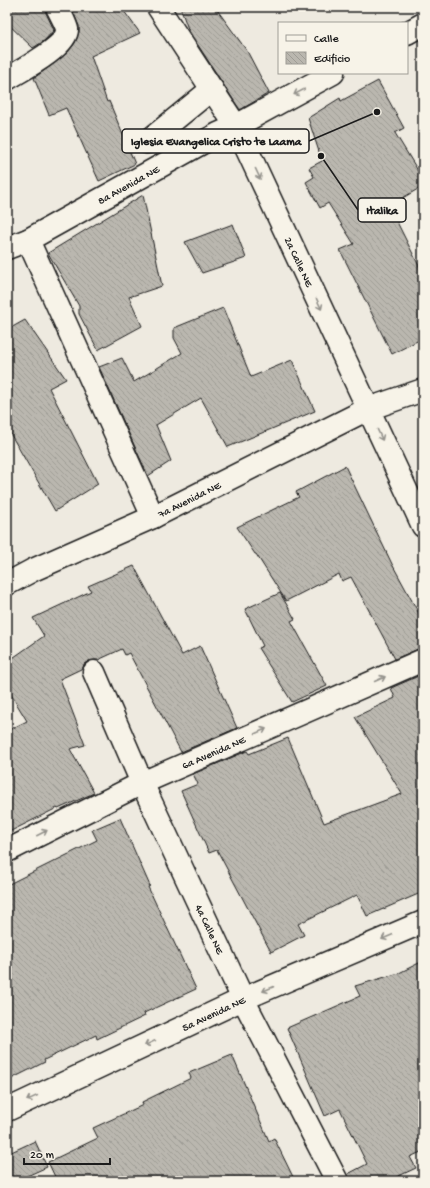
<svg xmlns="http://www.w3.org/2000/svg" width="430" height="1188" font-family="'Gochi Hand',sans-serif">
<defs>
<pattern id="building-back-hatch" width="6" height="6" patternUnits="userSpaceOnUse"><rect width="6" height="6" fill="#bab7af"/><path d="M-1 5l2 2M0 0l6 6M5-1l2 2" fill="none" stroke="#9f9d96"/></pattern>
</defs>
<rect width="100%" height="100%" fill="#eeeae0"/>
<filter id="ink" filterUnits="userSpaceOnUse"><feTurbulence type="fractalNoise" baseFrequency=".025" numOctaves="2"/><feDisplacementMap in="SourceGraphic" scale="8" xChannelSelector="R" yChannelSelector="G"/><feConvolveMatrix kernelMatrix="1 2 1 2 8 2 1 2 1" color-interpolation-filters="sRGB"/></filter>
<g filter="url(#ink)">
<g fill="url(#building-back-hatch)" stroke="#1c1c1c">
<polygon points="7,7 45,7 46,13 54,30 44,41 33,48 7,23"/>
<polygon points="71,7 121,7 140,33 91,56 107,102 109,101 135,164 99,181 66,108 49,115 34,78 60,59 68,52 75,43 79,32 79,26"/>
<polygon points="180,7 215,7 247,51 269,93 240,110 194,39 188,29"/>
<polygon points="378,81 404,128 395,133 423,179 423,186 389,206 423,274 423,338 392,354 340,250 354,244 328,203 320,208 306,182 314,177 309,168 322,161 308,118 340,98 341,101"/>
<polygon points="143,195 162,286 129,297 142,326 98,350 79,314 79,306 48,253"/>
<polygon points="233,224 246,258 202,273 185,242"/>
<polygon points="223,308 251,377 292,360 315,411 228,447 201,398 156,425 171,461 148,476 99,367 122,358 134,382 182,353 174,338 174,328"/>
<polygon points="25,320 66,379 49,388 98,484 55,511 7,428 7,330"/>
<polygon points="345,466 392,564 423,621 423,648 418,649 395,659 351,577 342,581 339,574 286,601 256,554 255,554 237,527 299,497 296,492"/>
<polygon points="134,566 182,655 200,646 237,728 181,752 129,653 125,655 122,649 98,660 95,660 89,661 84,664 83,668 60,679 85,745 70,749 94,793 58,809 57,808 7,833 7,731 27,721 7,688 7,662 44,636 33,618 91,591 88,586"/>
<polygon points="280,593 295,619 291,621 327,686 292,702 258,648 263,646 245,609"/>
<polygon points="423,674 423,892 367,916 357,895 298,924 304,935 271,952 217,850 209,853 181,791 198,784 193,774 247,751 249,754 288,738 324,823 402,794 355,717 395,698 391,688"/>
<polygon points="120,818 150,886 148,887 196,989 144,1013 145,1016 97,1039 96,1035 44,1060 45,1062 7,1081 7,885 97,840 92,830"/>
<polygon points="423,961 423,1151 410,1157 416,1168 388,1181 349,1181 348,1174 367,1164 340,1109 325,1116 287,1028 360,996 355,986 399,973"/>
<polygon points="232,1055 269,1141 274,1138 295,1181 57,1181 48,1162 98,1138 93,1128 143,1105 142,1102 191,1078 189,1073"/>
<polygon points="35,1141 47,1167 16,1181 7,1181 7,1154"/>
</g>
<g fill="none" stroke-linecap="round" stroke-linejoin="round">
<defs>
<g id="minor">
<path id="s1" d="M 158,7 L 236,126 L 423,526"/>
<polyline points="407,33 423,24"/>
<path d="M 7,79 C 20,71 68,46 67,29 C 67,26 59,11 57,7"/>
<polyline points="147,142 212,89"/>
<polyline points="28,240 153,517"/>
<path id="s2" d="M 7,248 L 28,240 L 218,134 L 236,126 L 333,73"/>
<path id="s3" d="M 7,584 L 33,570 L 153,517 L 368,409 L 423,390"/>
<path id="s4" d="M 94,672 L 142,783 L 243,999 L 337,1181"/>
<path id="s5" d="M 7,851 L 142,783 L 423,660"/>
<path id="s6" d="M 7,1110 L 243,999 L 423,922"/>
</g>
</defs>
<use href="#minor" stroke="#1c1c1c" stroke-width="25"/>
<use href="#minor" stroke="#f7f3e8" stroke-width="22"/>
</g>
<defs><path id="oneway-shaft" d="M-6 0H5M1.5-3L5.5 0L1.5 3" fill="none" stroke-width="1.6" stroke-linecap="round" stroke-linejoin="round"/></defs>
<g stroke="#94928c">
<use href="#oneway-shaft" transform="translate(299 92) rotate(152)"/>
<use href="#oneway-shaft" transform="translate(258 174) rotate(65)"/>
<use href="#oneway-shaft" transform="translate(319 304) rotate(65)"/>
<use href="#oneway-shaft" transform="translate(380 435) rotate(65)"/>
<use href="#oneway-shaft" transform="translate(380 679) rotate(-24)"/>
<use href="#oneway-shaft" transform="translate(261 731) rotate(-24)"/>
<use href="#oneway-shaft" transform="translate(42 833) rotate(-27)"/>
<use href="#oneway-shaft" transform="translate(387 937) rotate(157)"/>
<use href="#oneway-shaft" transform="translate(268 989) rotate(157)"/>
<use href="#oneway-shaft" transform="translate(150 1043) rotate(155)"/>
<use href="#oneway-shaft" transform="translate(32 1098) rotate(155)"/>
</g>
</g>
<g text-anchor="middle" stroke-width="3.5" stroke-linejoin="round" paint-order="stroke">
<g font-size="11" fill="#1c1c1c" stroke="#f7f3e8">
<text dy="4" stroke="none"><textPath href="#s2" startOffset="137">8a Avenida NE</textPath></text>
<text dy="4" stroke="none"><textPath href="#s1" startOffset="292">2a Calle NE</textPath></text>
<text dy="4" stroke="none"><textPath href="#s3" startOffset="201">7a Avenida NE</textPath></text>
<text dy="4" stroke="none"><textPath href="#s5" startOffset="229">6a Avenida NE</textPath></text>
<text dy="4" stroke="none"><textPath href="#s4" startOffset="282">4a Calle NE</textPath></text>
<text dy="4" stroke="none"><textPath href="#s6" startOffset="228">5a Avenida NE</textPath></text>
</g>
</g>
<path fill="none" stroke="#1c1c1c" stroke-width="1.5" d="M377 112L309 141M321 156L358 210"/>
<g fill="#1c1c1c" stroke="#f7f3e8" stroke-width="1.5">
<circle cx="377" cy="112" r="4"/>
<circle cx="321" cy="156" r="4"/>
</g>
<g fill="#f7f3e8" stroke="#1c1c1c" stroke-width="1.5">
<rect x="122" y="129" width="187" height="24" rx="4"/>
<rect x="358" y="198" width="48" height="24" rx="4"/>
</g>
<g font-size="12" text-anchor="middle" font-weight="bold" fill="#1c1c1c">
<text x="216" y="145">Iglesia Evangelica Cristo te Laama</text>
<text x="382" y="214">Italika</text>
</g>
<rect width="430" height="1188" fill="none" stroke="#f7f3e8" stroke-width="24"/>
<rect x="12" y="12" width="406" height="1164" fill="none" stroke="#1c1c1c" stroke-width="1.5" filter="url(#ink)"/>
<rect x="278" y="22" width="130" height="52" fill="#f7f3e8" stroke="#9f9d96"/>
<rect x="286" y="35" width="20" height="6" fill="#f7f3e8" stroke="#9f9d96"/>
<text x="314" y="42" font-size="12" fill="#1c1c1c">Calle</text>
<rect x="286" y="52" width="20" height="12" fill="url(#building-back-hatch)" stroke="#9f9d96"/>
<text x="314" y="62" font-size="12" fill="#1c1c1c">Edificio</text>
<path d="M24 1158v6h86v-6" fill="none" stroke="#1c1c1c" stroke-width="2"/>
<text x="30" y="1158" font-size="12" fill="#1c1c1c" stroke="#f7f3e8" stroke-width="3" paint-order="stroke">20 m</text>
</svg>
